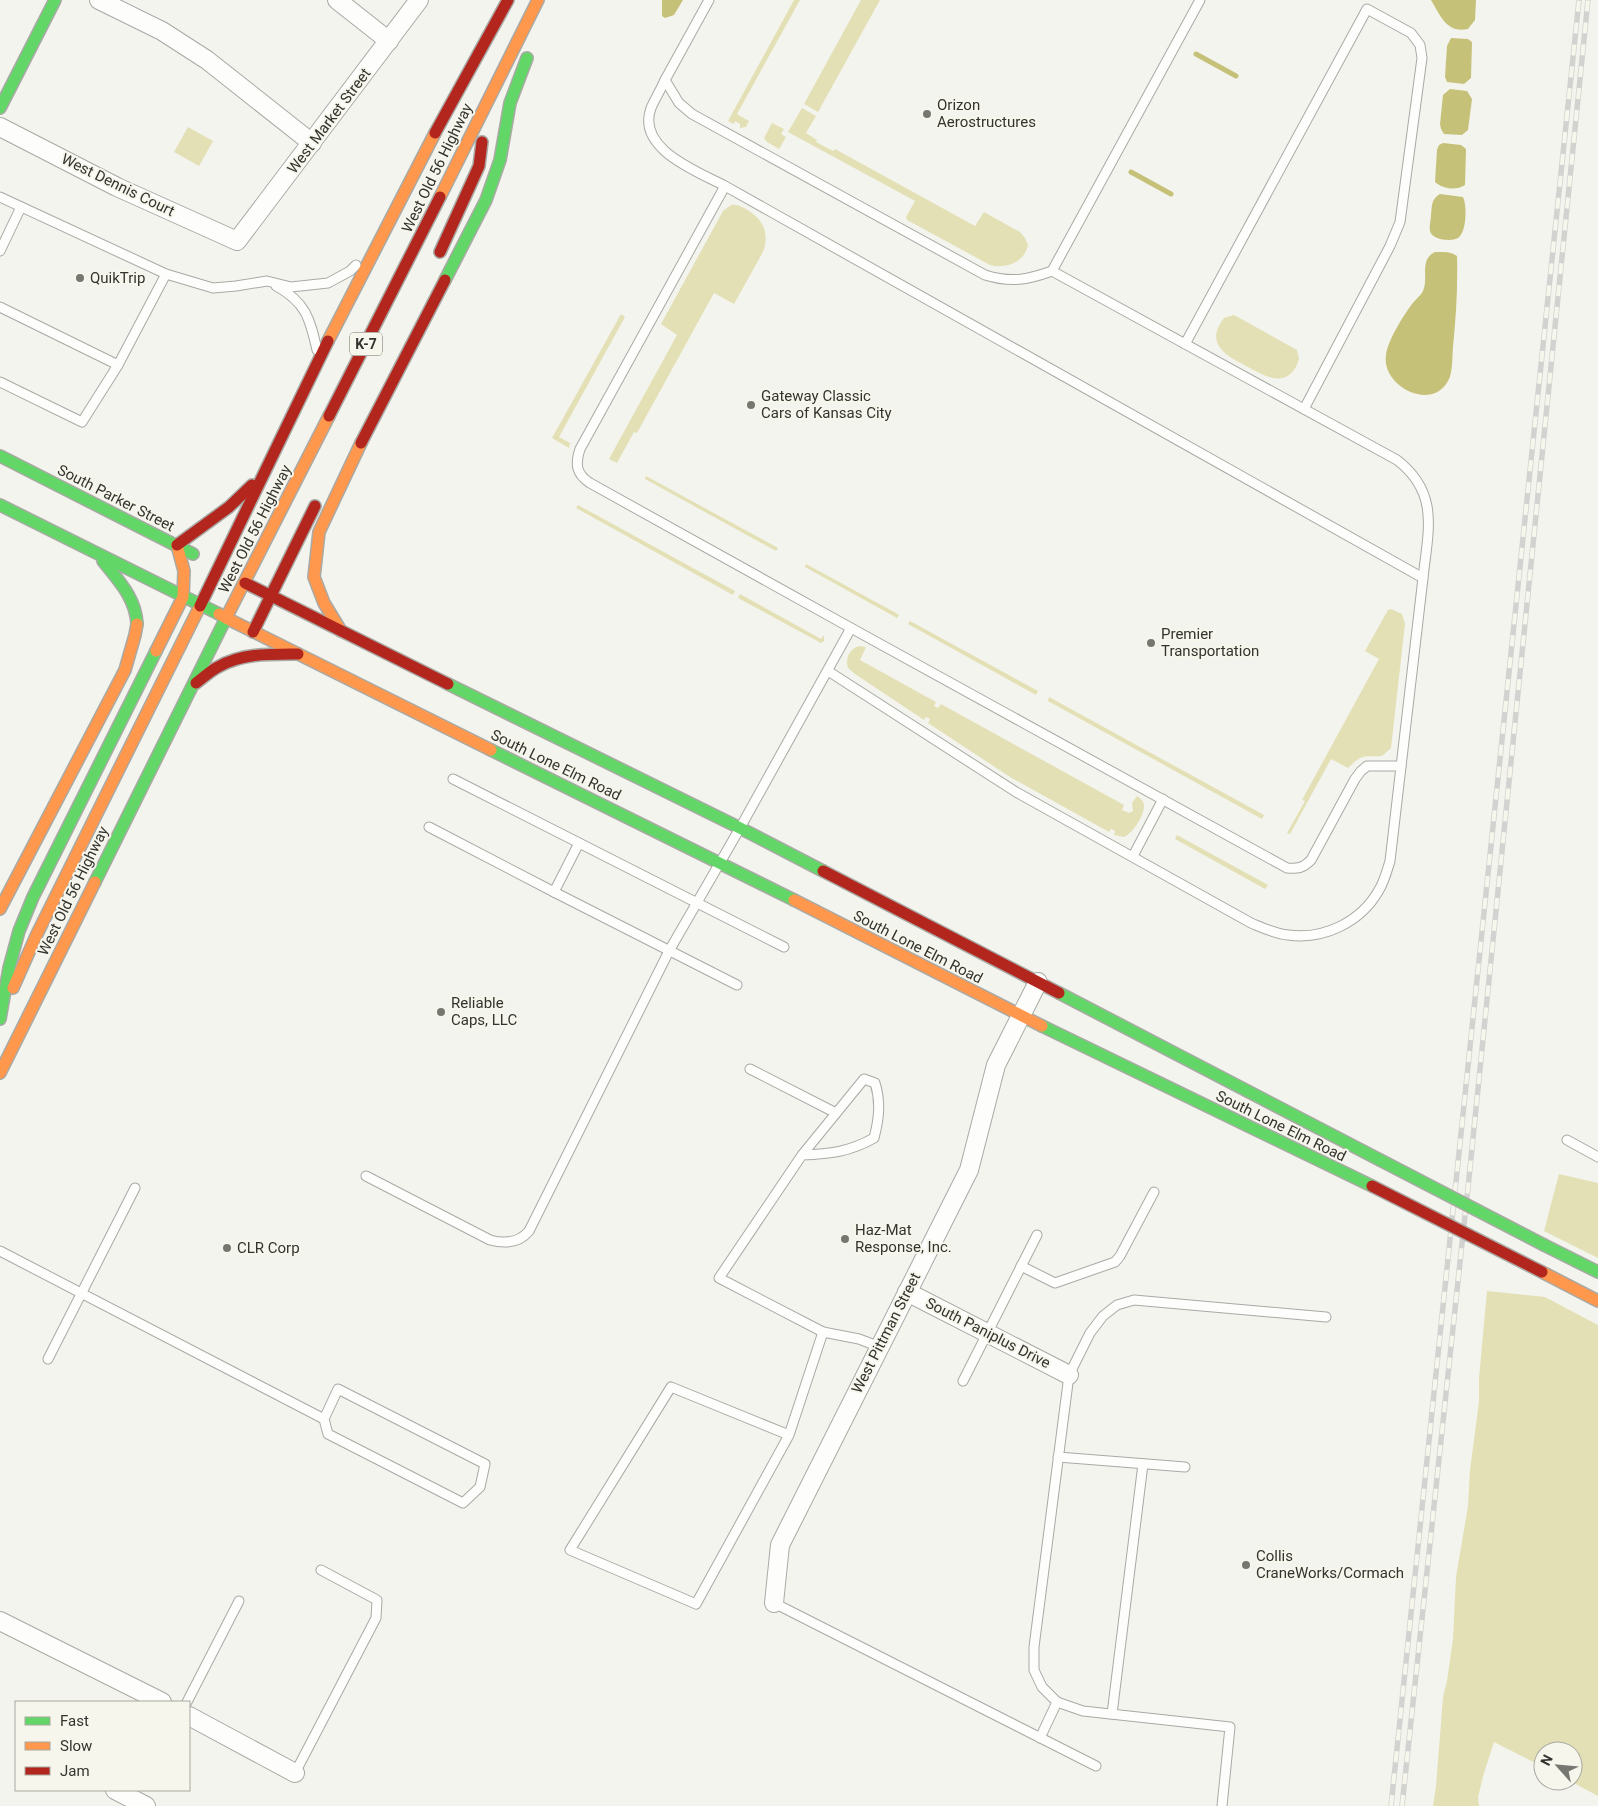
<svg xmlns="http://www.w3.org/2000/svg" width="1598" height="1806" font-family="Roboto,sans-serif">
<rect width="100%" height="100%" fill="#f4f4ee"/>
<g fill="#e3e0b6">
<polygon points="794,0 800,0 737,114 749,121 746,127 740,128 740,124 735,121 734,124 728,121"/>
<polygon points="861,0 880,0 818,112 804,104"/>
<path d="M 802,108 L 816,116 L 806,133 L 817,140 L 816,142 L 833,151 L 835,149 L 975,226 L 984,212 L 1020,232 L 1025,238 L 1028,245 C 1024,263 1006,269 990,265 L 907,220 L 906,217 L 915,201 L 788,132 Z"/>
<polygon points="772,123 784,129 781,134 786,137 779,149 767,142 764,138"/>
<polygon points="188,127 213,141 199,166 174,152"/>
<path d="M 731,205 C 737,204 740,206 746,209 C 763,219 770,233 763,252 L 734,304 L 714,293 L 637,433 L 634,432 L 617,463 L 609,459 L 677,335 L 661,324 L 723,211 Z"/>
<polygon points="621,314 625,317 559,437 570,443 569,448 552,438"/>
<path d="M 1234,315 L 1297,350 L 1299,359 C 1290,389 1267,378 1248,367 C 1226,356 1204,344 1224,318 Z"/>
<polygon points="646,476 778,548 776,551 645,479"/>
<polygon points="578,505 735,591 733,595 576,508"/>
<polygon points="806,564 896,613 899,615 897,618 805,567"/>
<polygon points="740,594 821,639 824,635 824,641 821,643 738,598"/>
<path d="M 1391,609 L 1402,614 L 1405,624 L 1391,748 L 1382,756 C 1363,757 1363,753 1348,768 L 1331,759 L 1290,834 L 1287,833 L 1305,801 L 1302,800 L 1379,659 L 1365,651 L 1388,610 Z"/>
<polygon points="910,621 1038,691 1036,695 908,624"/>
<path d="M 859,646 L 866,647 L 860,660 L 936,702 L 934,706 L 938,708 L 941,704 L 1124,805 L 1122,810 L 1129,813 L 1133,811 L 1132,803 L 1137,796 C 1141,799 1144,801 1144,806 C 1144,816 1133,833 1124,837 L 1114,835 L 1115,831 L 1111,829 L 1109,832 L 1010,777 L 928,723 L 930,719 L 926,717 L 924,720 L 855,674 L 848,668 C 845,659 849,649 859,646 Z"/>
<polygon points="1049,697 1264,815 1262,819 1048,701"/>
<polygon points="1177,835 1268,885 1265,889 1175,839"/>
<polygon points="1559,1174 1598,1183 1598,1258 1544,1231"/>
<polygon points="1487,1291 1545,1297 1598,1325 1598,1796 1570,1781 1573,1781 1573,1751 1543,1751 1543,1767 1494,1742 1484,1773 1478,1797 1479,1806 1433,1806 1436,1786 1443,1697 1447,1681 1453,1639 1456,1577 1468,1506 1470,1470 1479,1402 1479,1378"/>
</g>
<g fill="#c6c178">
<polygon points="662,0 683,0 674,15 665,18 662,16"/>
<path d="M 1431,0 L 1476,0 L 1475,20 L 1468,29 C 1447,34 1440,15 1431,0 Z"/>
<polygon points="1451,38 1468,39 1472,42 1471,78 1464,84 1447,82 1445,77 1447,46"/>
<polygon points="1450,89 1467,91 1472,99 1468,130 1462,135 1444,134 1441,129 1440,124 1443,95"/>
<path d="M 1443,143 L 1461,145 L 1466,149 L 1465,185 C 1456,191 1443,189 1435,182 L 1437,150 L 1439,145 Z"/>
<path d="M 1440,194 L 1463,197 C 1467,205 1467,232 1458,238 C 1451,242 1432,240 1430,231 C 1429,226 1431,220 1431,215 C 1432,206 1431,199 1440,194 Z"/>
<path d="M 1435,252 C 1442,252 1451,251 1457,256 C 1458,286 1456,317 1453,347 C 1452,358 1453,372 1448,381 C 1431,412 1381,386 1386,355 C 1388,340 1403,316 1412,304 C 1415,300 1419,297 1422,293 C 1430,280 1418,260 1435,252 Z"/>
</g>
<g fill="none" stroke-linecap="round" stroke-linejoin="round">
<g stroke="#c6c178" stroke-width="5">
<polyline points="1196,54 1236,76"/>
<polyline points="1131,172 1171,194"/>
</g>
<defs>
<g id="lane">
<path d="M 709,0 L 665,80 L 679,103 L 692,114 L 985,275 C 1011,283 1027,280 1052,271 L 1200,0"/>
<path d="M 725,186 L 1423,578 L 1390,861 C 1387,871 1384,882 1379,890 C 1361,922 1324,940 1288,935 C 1275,934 1263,928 1251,923 L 1016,792 L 828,671"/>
<polyline points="0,197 166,274 213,288 236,286 267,281 291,287 328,283 350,271 356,265"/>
<polyline points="0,251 21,207"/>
<path d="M 1052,271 L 1397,460 C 1440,493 1428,531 1423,578"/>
<path d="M 276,286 C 306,302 310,319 317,350"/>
<polyline points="0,307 118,365 166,274"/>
<polyline points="1185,344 1367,9 1411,33 1420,45 1422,58 1400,222 1390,246 1304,409"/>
<polyline points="0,382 82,422 118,365"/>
<path d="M 851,628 L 1287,868 C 1298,869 1303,868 1311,860 L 1355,779 L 1361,771 L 1367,766 L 1401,766"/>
<polyline points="453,779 784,947"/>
<polyline points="429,827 554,892 737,985"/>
<polyline points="1133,856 1163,799"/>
<polyline points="554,892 579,843"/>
<polyline points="750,1069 836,1113"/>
<polyline points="1567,1140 1598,1157"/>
<path d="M 366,1176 L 490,1240 C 505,1244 519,1243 529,1231 L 669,951 L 740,828 L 851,628 L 590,483 C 576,474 575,464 580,449 L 725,186 C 697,171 636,149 651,108 C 655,99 661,89 665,80"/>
<polyline points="0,1251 324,1419 328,1434 463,1503 480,1487 485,1464 338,1389 324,1419"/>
<polyline points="1021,1266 1055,1283 1115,1262 1120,1256 1154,1192"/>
<polyline points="823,1332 859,1339 880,1347"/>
<polyline points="48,1359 135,1188"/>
<polyline points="963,1381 1037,1235"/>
<path d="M 789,1435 L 696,1604 L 570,1550 L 671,1387 L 789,1435 L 823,1332 L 719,1278 L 802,1155 L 864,1079 L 875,1083 C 881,1102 879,1119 874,1138 C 849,1152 830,1154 802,1155"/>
<polyline points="1058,1457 1185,1467"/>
<polyline points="774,1603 1096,1766"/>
<polyline points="187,1702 239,1601"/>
<polyline points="1057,1702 1083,1711 1230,1727 1222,1806"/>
<polyline points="1112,1714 1143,1464"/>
<polyline points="1040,1738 1057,1702 1042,1687 1034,1670 1034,1647 1069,1375 1090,1333 1103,1316 1117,1305 1134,1300 1326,1317"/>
<polyline points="295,1773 376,1618 377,1600 321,1570"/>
</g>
<g id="street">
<polyline points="99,0 162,31 207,60 312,143"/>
<polyline points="337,0 389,41"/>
<polyline points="0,127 117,187 237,241 419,0"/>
<polyline points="907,1292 1069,1375"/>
<polyline points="774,1603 780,1545 969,1170 996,1065 1038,982"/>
<polyline points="0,1621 162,1702"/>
<polyline points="189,1716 295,1773"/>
<polyline points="115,1790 146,1806"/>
</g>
<g id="fast">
<polyline points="0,108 55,0"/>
<polyline points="445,280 486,200 500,160 510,103 527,58"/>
<polyline points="0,456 193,554"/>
<polyline points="0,505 219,614"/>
<path d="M 103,561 C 118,580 136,598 137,624"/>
<polyline points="448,684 740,828 823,871"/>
<polyline points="491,750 794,900"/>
<polyline points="95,882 226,618"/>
<polyline points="1059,993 1380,1160"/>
<polyline points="0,1019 9,968 19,931 33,897 156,651"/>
<polyline points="1042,1026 1372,1186"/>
<polyline points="1544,1245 1598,1272"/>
</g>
<g id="slow">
<polyline points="440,197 538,0"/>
<polyline points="328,341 435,133"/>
<polyline points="219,614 226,618 329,416"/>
<polyline points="226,618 491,750"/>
<polyline points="341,631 324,603 314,577 319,532 361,443"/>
<polyline points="156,651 183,597 184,571 177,545"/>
<polyline points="794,900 1042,1026"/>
<polyline points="0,909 125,670 135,635 137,624"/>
<polyline points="13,988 37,934 200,606"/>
<polyline points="0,1073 95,882"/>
<polyline points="1542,1272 1598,1301"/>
</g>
<g id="jam">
<polyline points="435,133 508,0"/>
<polyline points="440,252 479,166 482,142"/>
<polyline points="329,416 440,197"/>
<polyline points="361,443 445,280"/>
<polyline points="177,545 229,507 252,485"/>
<polyline points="245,583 448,684"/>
<polyline points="200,606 328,341"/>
<polyline points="253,632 315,506"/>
<path d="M 196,683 C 203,678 210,671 218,667 C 242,653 271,654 298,654"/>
<polyline points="823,871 1059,993"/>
</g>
</defs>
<use href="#lane" stroke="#a9a9a5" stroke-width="11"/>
<use href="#street" stroke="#a9a9a5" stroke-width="20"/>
<use href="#fast" stroke="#a9a9a5" stroke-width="14"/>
<use href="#slow" stroke="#a9a9a5" stroke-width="14"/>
<use href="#jam" stroke="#a9a9a5" stroke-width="14"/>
<use href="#lane" stroke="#fdfdfc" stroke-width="9"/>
<use href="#street" stroke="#fdfdfc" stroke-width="18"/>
<use href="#fast" stroke="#63d668" stroke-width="11"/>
<use href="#slow" stroke="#ff974d" stroke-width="11"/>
<use href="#jam" stroke="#b3261e" stroke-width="11"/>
<defs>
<g id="rail">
<polyline points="1391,1806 1579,0"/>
<polyline points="1402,1806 1469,1178 1588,0"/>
</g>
</defs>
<use href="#rail" stroke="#d2d2d1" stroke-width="5.5"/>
<use href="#rail" stroke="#f6f6ec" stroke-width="4" stroke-dasharray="11" stroke-linecap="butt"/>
<defs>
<polyline id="fast-bridge" points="1380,1160 1544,1245"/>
<polyline id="jam-bridge" points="1372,1186 1542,1272"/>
</defs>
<use href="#fast-bridge" stroke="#a9a9a5" stroke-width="14" stroke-linecap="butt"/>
<use href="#jam-bridge" stroke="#a9a9a5" stroke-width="14" stroke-linecap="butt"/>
<use href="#fast-bridge" stroke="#63d668" stroke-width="11"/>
<use href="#jam-bridge" stroke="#b3261e" stroke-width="11"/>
</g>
<g fill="#777772" stroke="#f6f6ec" stroke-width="2">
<circle cx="927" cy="114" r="5"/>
<circle cx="80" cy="278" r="5"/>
<circle cx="751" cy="405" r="5"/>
<circle cx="1151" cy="643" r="5"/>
<circle cx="441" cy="1012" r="5"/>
<circle cx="845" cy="1239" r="5"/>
<circle cx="227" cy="1248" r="5"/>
<circle cx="1246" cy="1565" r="5"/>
</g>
<g text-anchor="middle" stroke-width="4" stroke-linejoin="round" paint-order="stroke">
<rect fill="#f6f6ec" stroke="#6e6e68" stroke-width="1" x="350" y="332.5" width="32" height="23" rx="4"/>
<g font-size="14" font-weight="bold" fill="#33332f">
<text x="366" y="349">K-7</text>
</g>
<g font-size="15" fill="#33332f" stroke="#f6f6ec" text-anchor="start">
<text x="937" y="110">Orizon<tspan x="937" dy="17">Aerostructures</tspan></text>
<text x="90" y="283">QuikTrip</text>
<text x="761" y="401">Gateway Classic<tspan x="761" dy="17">Cars of Kansas City</tspan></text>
<text x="1161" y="639">Premier<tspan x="1161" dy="17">Transportation</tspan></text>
<text x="451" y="1008">Reliable<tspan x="451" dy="17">Caps, LLC</tspan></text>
<text x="855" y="1235">Haz-Mat<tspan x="855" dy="17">Response, Inc.</tspan></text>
<text x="237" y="1253">CLR Corp</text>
<text x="1256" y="1561">Collis<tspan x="1256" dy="17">CraneWorks/Cormach</tspan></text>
</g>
<g font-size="15" fill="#33332f" stroke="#f6f6ec">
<text transform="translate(329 121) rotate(-53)" y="5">West Market Street</text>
<text transform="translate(437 168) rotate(-64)" y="5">West Old 56 Highway</text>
<text transform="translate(118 185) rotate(26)" y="5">West Dennis Court</text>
<text transform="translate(116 498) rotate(27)" y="5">South Parker Street</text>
<text transform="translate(255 529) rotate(-63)" y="5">West Old 56 Highway</text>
<text transform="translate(556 765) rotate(26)" y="5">South Lone Elm Road</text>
<text transform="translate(73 891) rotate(-64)" y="5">West Old 56 Highway</text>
<text transform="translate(918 947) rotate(27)" y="5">South Lone Elm Road</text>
<text transform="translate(1281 1126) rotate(26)" y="5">South Lone Elm Road</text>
<text transform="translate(886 1333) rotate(-63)" y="5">West Pittman Street</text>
<text transform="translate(988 1333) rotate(27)" y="5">South Paniplus Drive</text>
</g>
</g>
<rect x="15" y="1701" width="175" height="90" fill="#f6f6ec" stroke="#a8a8a0"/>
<rect x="25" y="1717" width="25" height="8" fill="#63d668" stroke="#a8a8a0"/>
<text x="60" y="1726" font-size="15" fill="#33332f">Fast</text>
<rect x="25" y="1742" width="25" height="8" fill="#ff974d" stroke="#a8a8a0"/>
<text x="60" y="1751" font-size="15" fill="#33332f">Slow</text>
<rect x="25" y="1767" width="25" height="8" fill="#b3261e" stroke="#a8a8a0"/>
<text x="60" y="1776" font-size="15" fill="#33332f">Jam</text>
<g transform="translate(1558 1766) rotate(297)"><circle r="24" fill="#f6f6ec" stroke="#a8a8a0"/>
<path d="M0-4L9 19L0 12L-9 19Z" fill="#777772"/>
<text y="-8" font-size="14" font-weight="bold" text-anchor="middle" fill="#33332f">N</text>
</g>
</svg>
